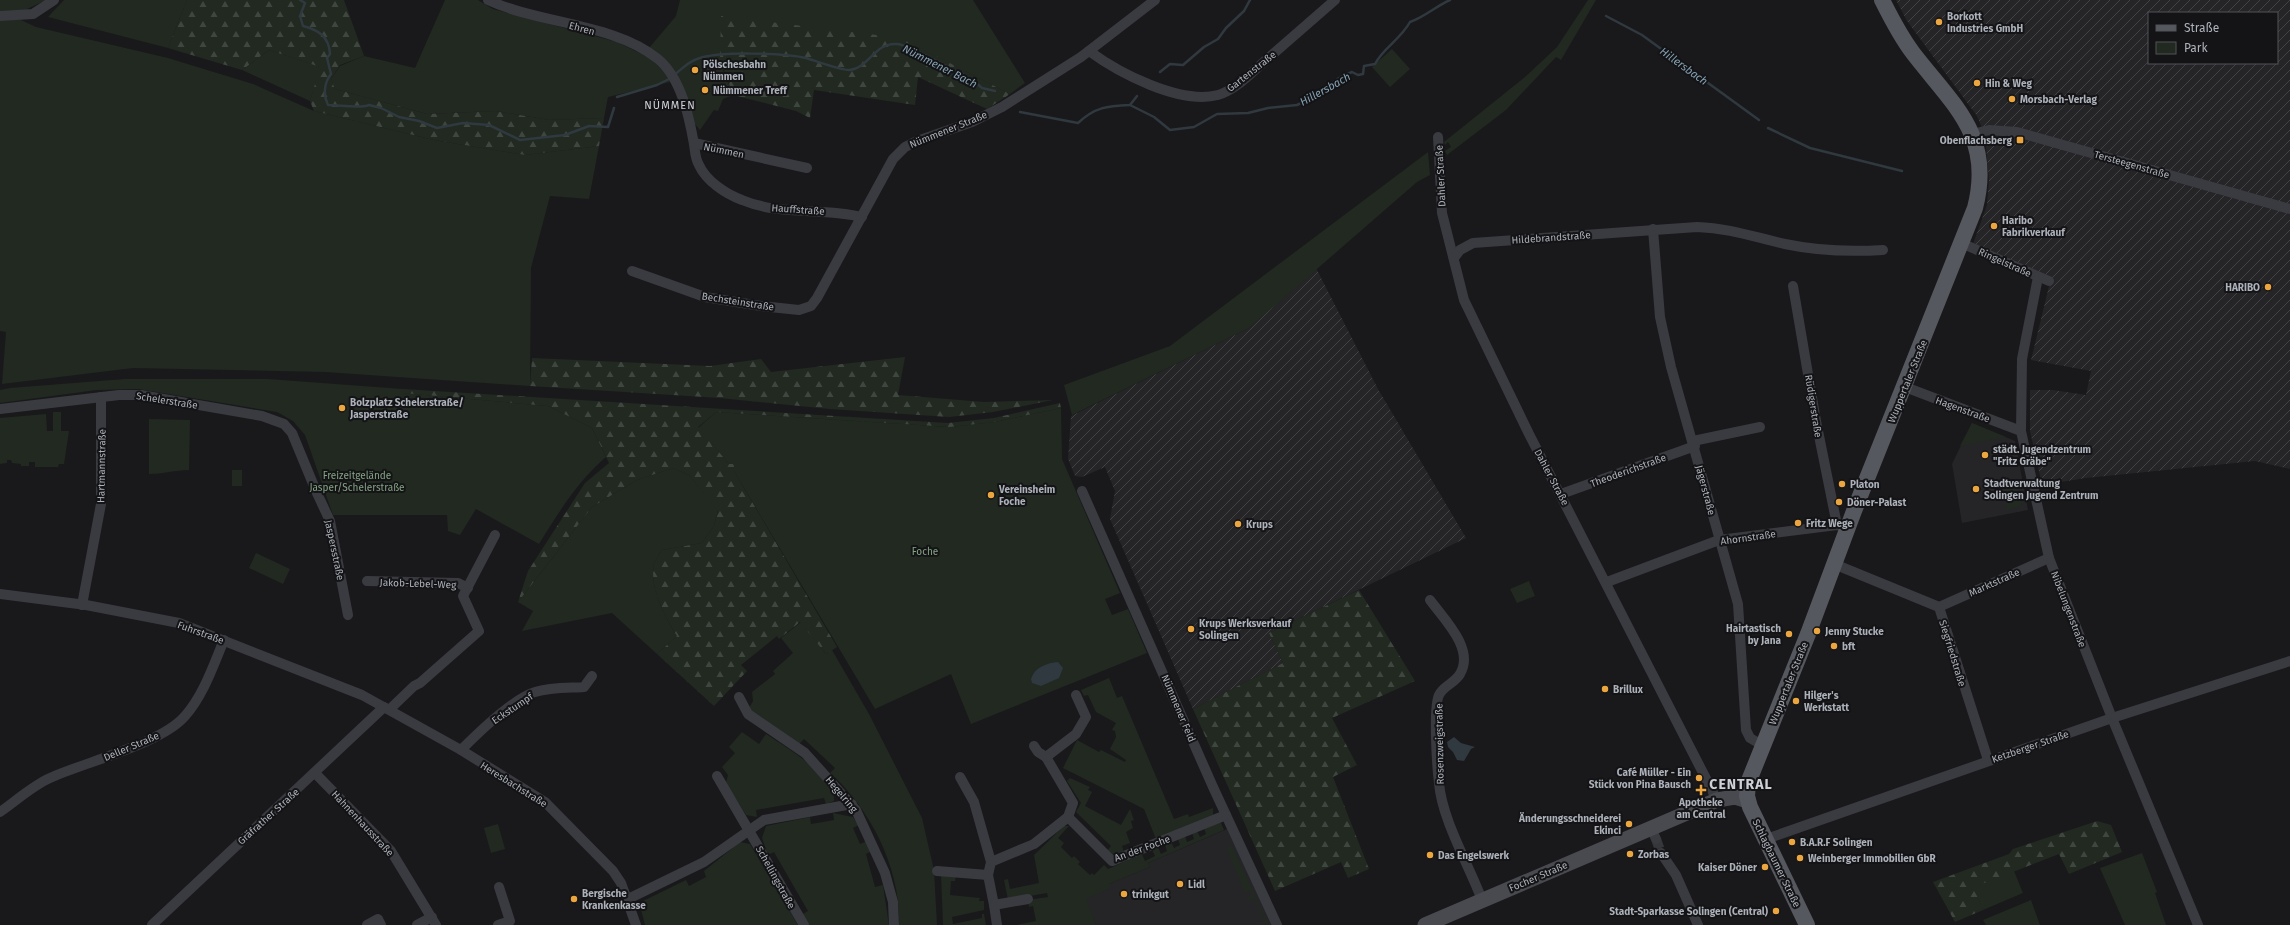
<svg xmlns="http://www.w3.org/2000/svg" width="2290" height="925" font-family="'Fira Sans',sans-serif">
<defs>
<pattern id="industrial-furrows" width="10" height="10" patternUnits="userSpaceOnUse"><rect width="10" height="10" fill="#252528"/><path d="M-1 1l2-2M0 10L10 0M9 11l2-2" fill="none" stroke="#424245"/></pattern>
<pattern id="forest-firs" width="22" height="20" patternUnits="userSpaceOnUse"><rect width="22" height="20" fill="#212921"/><path d="M5 1l3.5 6h-7zM16 11l3.5 6h-7z" fill="#3f463f"/></pattern>
</defs>
<rect width="100%" height="100%" fill="#19191b"/>
<g fill="#252528">
<polygon points="1972,423 2015,441 2028,510 1962,523 1952,464"/>
<polygon points="1227,829 1273,925 1096,925 1082,895 1150,867 1148,863"/>
</g>
<g fill="url(#industrial-furrows)" fill-rule="evenodd">
<path d="M 1896,0 L 2290,0 L 2290,469 L 2255,461 L 2086,478 L 2042,485 L 2030,431 L 2030,390 L 2053,390 L 2086,395 L 2091,371 L 2031,360 L 2051,278 L 1973,244 L 1987,205 L 1989,180 L 1985,135 L 1977,116 L 1907,21 ZM 2149,13 L 2277,13 L 2277,63 L 2149,63 Z"/>
<polygon points="1316,268 1378,389 1466,538 1269,633 1283,663 1193,709 1110,519 1115,491 1105,467 1082,477 1075,476 1068,459 1071,416 1249,328"/>
</g>
<g fill="#212921">
<polygon points="0,0 46,0 21,12 0,12"/>
<polygon points="64,0 187,0 168,48 48,17"/>
<polygon points="445,0 478,0 493,9 617,42 652,59 667,75 670,82 608,97 604,118 549,120 496,111 427,114 335,89 331,79 340,66 364,56 415,68"/>
<polygon points="680,0 973,0 1025,83 1010,94 900,38 723,70 733,95 723,99 718,111 714,110 700,130 693,122 683,92 649,48 676,16"/>
<polygon points="1588,0 1596,0 1561,60 1556,57 1506,110 1447,155 1445,151 1451,147 1448,142 1445,145 1444,142 1525,77 1557,47"/>
<polygon points="0,20 21,20 36,27 168,58 253,84 314,111 434,140 525,155 599,146 589,199 550,196 531,268 530,386 325,372 133,368 2,384 6,332 0,331"/>
<polygon points="1392,49 1410,69 1390,87 1372,67"/>
<polygon points="269,50 321,67 310,101 242,70"/>
<polygon points="1428,152 1430,175 1417,182 1249,328 1072,415 1064,385 1170,346"/>
<path d="M 125,379 L 268,379 L 403,389 L 403,393 L 548,406 L 592,428 L 606,457 C 577,482 559,512 539,544 L 476,509 L 460,535 L 448,531 L 447,515 L 333,515 L 305,435 L 293,421 L 277,412 L 138,389 L 97,390 L 0,403 L 0,390 L 10,388 Z"/>
<polygon points="1061,408 1062,459 1120,593 1105,599 1112,615 1128,609 1147,653 971,724 951,674 875,709 734,471 733,464 729,464 698,428 716,412 950,427 995,422"/>
<polygon points="53,412 61,412 61,431 69,431 64,464 59,464 58,467 35,467 35,462 29,462 29,466 21,466 21,464 12,463 11,460 7,460 7,463 0,464 0,418 46,414 47,431 53,431"/>
<path d="M 149,419 L 190,420 L 189,470 C 175,470 163,474 149,474 Z"/>
<polygon points="1972,423 2006,437 1960,446"/>
<path d="M 673,468 L 689,475 L 718,510 L 714,526 L 702,543 L 662,550 C 660,554 655,560 654,564 C 649,588 665,616 677,636 L 657,654 L 612,613 L 522,631 L 533,611 L 518,602 L 592,507 L 637,480 Z"/>
<rect x="232" y="470" width="10" height="16"/>
<polygon points="2017,485 2022,506 2007,510 2003,488"/>
<polygon points="256,553 290,569 283,584 249,568"/>
<polygon points="1529,581 1535,596 1517,603 1510,589"/>
<path d="M 801,622 L 826,654 L 832,650 L 869,714 L 922,818 L 934,870 L 937,925 L 899,925 C 901,870 871,809 830,773 L 835,768 L 804,739 L 799,744 L 751,712 L 749,708 L 753,701 L 752,692 L 775,674 L 773,671 L 793,653 L 781,638 Z"/>
<polygon points="1109,678 1117,698 1122,696 1174,819 1188,814 1189,817 1213,808 1213,815 1156,839 1144,809 1063,768 1077,740 1099,752 1101,750 1125,762 1126,760 1110,749 1116,737 1115,731 1112,730 1116,723 1096,712 1088,695 1084,696 1081,690"/>
<path d="M 742,732 L 759,744 L 766,734 C 784,746 837,777 834,801 L 826,804 L 824,798 L 756,810 L 757,817 L 746,815 L 726,783 L 728,775 L 722,767 L 735,753 L 729,747 Z"/>
<polygon points="1070,778 1090,787 1088,790 1092,792 1085,806 1121,825 1130,809 1134,820 1131,821 1133,828 1126,832 1130,843 1122,846 1124,853 1112,855 1107,851 1111,846 1076,812 1081,803 1067,781"/>
<polygon points="833,813 853,817 859,825 853,828 860,844 867,841 872,851 866,854 875,887 883,885 889,925 808,925 801,915 808,911 774,852 768,855 762,838 766,826 810,817 811,824 834,820"/>
<polygon points="1216,823 1221,823 1224,830 1148,863 1150,867 1109,884 1110,888 1086,899 1096,925 1016,925 1036,921 1033,906 1029,907 1028,900 1048,897 1047,893 1008,900 1004,880 1008,879 1010,889 1039,883 1034,855 1064,826 1069,826 1058,838 1064,843 1061,847 1072,858 1074,856 1080,862 1078,864 1090,875 1092,873 1094,875 1104,865 1108,869 1142,854 1145,861 1155,856 1152,850 1158,847 1161,854 1167,851 1165,845 1171,842 1174,848 1180,845 1178,839 1185,836 1187,842 1194,839 1192,833 1197,831 1200,837 1206,834 1204,828"/>
<polygon points="498,824 505,849 491,853 484,828"/>
<polygon points="740,842 750,844 798,925 645,925 640,906 641,902 686,880 689,886 706,877 704,871"/>
<polygon points="1232,846 1268,923 1258,924 1265,921 1254,898 1248,900 1247,897 1252,895 1250,891 1245,893 1226,848"/>
<polygon points="2142,853 2157,892 2155,893 2166,925 2125,925 2100,868"/>
<polygon points="2014,871 2023,893 1983,910 1973,887"/>
<polygon points="941,875 956,876 955,881 951,881 950,895 980,898 979,901 984,901 984,910 952,917 953,924 982,918 982,914 984,914 986,925 943,925"/>
<polygon points="2031,900 2040,925 1986,925 1983,920"/>
</g>
<g fill="url(#forest-firs)">
<polygon points="187,0 344,0 364,56 340,65 331,79 335,89 427,114 496,111 549,120 604,118 599,146 525,155 434,140 314,111 310,101 320,67 269,50 242,70 168,48"/>
<polygon points="721,16 901,38 1010,94 987,109 918,77 915,105 814,90 810,118 796,111 733,95 720,59"/>
<polygon points="905,357 898,395 984,402 1053,400 993,412 949,417 830,409 720,398 530,386 532,358 710,366 761,359 771,372"/>
<path d="M 403,389 L 948,423 L 994,418 L 1060,403 L 1061,408 L 995,422 L 950,427 L 716,412 L 698,427 L 729,464 L 734,464 L 734,471 L 837,647 L 826,654 L 800,622 L 779,639 L 777,636 L 741,665 L 747,671 L 714,706 L 657,654 L 677,636 C 665,616 649,588 654,564 C 655,560 660,554 662,550 L 702,543 L 714,526 L 718,511 L 689,475 L 673,468 L 637,480 L 592,507 L 518,602 L 528,571 L 585,483 L 609,463 L 592,428 L 548,406 L 403,393 Z"/>
<polygon points="1359,590 1415,681 1332,718 1357,765 1333,777 1369,869 1348,878 1341,862 1275,891 1193,709 1283,663 1269,633"/>
<polygon points="2097,821 2111,825 2122,852 2069,874 2059,854 1974,887 1983,910 1955,922 1933,882 2009,854 2013,849"/>
</g>
<g fill="#2f393f">
<path d="M 1058,662 L 1063,668 L 1059,678 L 1041,686 L 1032,683 L 1031,679 C 1034,668 1046,663 1058,662 Z"/>
<polygon points="1454,737 1461,743 1475,747 1471,749 1464,761 1457,760 1453,752 1448,747 1447,742"/>
</g>
<g fill="none" stroke-linecap="round" stroke-linejoin="round">
<g stroke="#2f393f" stroke-width="2.5">
<path d="M 300,0 L 305,3 L 300,16 L 303,26 C 318,30 329,36 330,54 L 327,58 L 331,74 C 324,83 323,95 328,105 C 340,105 360,109 369,105 L 381,108 L 399,117 L 419,121 L 437,128 L 463,123 L 489,125 L 520,140 L 565,135 L 589,126 L 608,127 L 614,108"/>
<polyline points="1606,16 1642,35 1759,120"/>
<polyline points="1160,72 1170,64 1183,65 1204,47 1218,39 1226,28 1244,11 1250,0"/>
<path d="M 674,75 C 682,69 688,62 697,59 C 718,51 784,53 806,58 C 816,61 842,71 850,70 C 869,68 875,42 897,44 C 911,45 958,73 974,81 L 982,88 L 995,91"/>
<polyline points="617,97 657,85 671,78"/>
<path d="M 1130,105 L 1154,117 L 1170,130 L 1194,127 L 1217,114 L 1248,113 L 1268,108 L 1297,105 L 1328,90 C 1332,80 1342,76 1352,72 L 1358,75 L 1363,74 L 1364,66 L 1375,64 C 1383,48 1400,40 1410,22 C 1425,17 1436,6 1450,0"/>
<path d="M 1020,112 L 1078,123 C 1095,107 1107,106 1130,105 L 1137,96"/>
<polyline points="1768,128 1810,148 1902,171"/>
</g>
<polyline stroke="#36373b" stroke-width="10" stroke-dasharray="10 5" stroke-linecap="butt" points="1656,839 1661,853"/>
<g stroke="#3a3b40" stroke-width="10">
<path d="M 488,0 C 539,24 614,23 658,59 C 681,78 689,116 694,144 C 695,151 695,158 699,165 C 706,181 726,194 742,200 C 780,216 822,207 862,217"/>
<polyline points="0,16 33,14 54,0"/>
<path d="M 1089,51 C 1119,73 1180,105 1218,95 C 1236,90 1252,72 1266,60 C 1289,40 1312,20 1335,0"/>
<polyline points="1972,134 1989,130 2017,132 2290,209"/>
<polyline points="1438,137 1442,213 1464,300 1529,434 1717,800"/>
<polyline points="694,143 807,168"/>
<polyline points="1653,229 1660,317 1671,367 1738,604 1746,730 1750,738 1762,745"/>
<polyline points="1961,243 2049,281"/>
<path d="M 1454,258 L 1460,250 L 1473,243 L 1697,227 C 1729,228 1754,237 1785,244 C 1818,251 1850,252 1883,250"/>
<polyline points="632,271 705,297 761,306 799,310 811,306 817,298 893,159 905,147 917,141 972,122 1002,107 1081,57 1155,0"/>
<polyline points="2038,277 2022,359 2021,431 2049,558 2112,718 2198,925"/>
<polyline points="1793,286 1816,421 1837,525"/>
<polyline points="1905,387 2021,431"/>
<polyline points="0,409 119,395 141,395 262,416 284,424 292,433 316,491 330,521 348,615"/>
<polyline points="1693,441 1760,427"/>
<polyline points="1082,491 1213,787 1277,925"/>
<polyline points="1561,494 1695,446"/>
<polyline points="1834,564 1939,607 1988,760"/>
<polyline points="367,581 458,583 468,588"/>
<polyline points="1607,582 1719,540 1837,525 1847,528"/>
<polyline points="0,594 86,605 179,623 362,695 461,750 545,802 613,871 621,883 636,925"/>
<path d="M 1430,600 C 1444,619 1475,649 1460,674 C 1455,683 1443,686 1439,695 C 1433,708 1437,767 1439,783 C 1442,820 1469,865 1482,900"/>
<polyline points="82,605 101,504 101,397"/>
<polyline points="1939,607 2049,558"/>
<polyline points="1076,695 1086,717 1076,734 1046,757 1073,803 1068,817 1112,861 1226,815"/>
<polyline points="739,697 748,714 805,753 856,810 885,873 893,902 894,925"/>
<polyline points="390,709 414,686 420,683 479,631 463,596 495,535"/>
<polyline points="1034,746 1038,752 1046,757"/>
<path d="M 461,750 C 477,734 514,698 535,692 C 551,687 569,688 584,687 L 592,676"/>
<polyline points="315,773 391,851 436,925"/>
<polyline points="717,776 804,925"/>
<polyline points="960,777 974,802 991,862 988,875 994,905"/>
<path d="M 0,812 C 16,801 32,786 50,778 C 85,762 161,744 185,716 C 204,694 213,666 224,640"/>
<polyline points="1651,828 1656,839"/>
<polyline points="1772,837 2112,718 2290,661"/>
<polyline points="1661,853 1676,875 1698,925"/>
<polyline points="991,862 1034,844 1068,817"/>
<polyline points="937,871 988,875"/>
<polyline points="628,899 704,862 764,820 852,804"/>
<polyline points="152,925 384,707"/>
<polyline points="367,925 378,919 381,925"/>
<polyline points="417,925 432,917"/>
<polyline points="498,925 510,921 499,887"/>
<polyline points="997,925 994,905 1028,899"/>
</g>
<polyline stroke="#484a50" stroke-width="15" points="1425,925 1717,800 1735,797 1748,801"/>
<path stroke="#56585f" stroke-width="16" d="M 1807,925 L 1750,807 L 1747,796 L 1748,783 L 1808,634 L 1854,511 L 1975,208 C 1994,135 1952,104 1913,53 C 1900,36 1891,18 1882,0"/>
</g>
<g fill="#eca640" stroke="#141416" stroke-width="1.5">
<circle cx="1939" cy="22" r="4"/>
<circle cx="695" cy="70" r="4"/>
<circle cx="1977" cy="83" r="4"/>
<circle cx="705" cy="90" r="4"/>
<circle cx="2012" cy="99" r="4"/>
<rect x="2016" y="136" width="8" height="8" rx="2"/>
<circle cx="1994" cy="226" r="4"/>
<circle cx="2268" cy="287" r="4"/>
<circle cx="342" cy="408" r="4"/>
<circle cx="1985" cy="455" r="4"/>
<circle cx="1842" cy="484" r="4"/>
<circle cx="1976" cy="489" r="4"/>
<circle cx="991" cy="495" r="4"/>
<circle cx="1839" cy="502" r="4"/>
<circle cx="1798" cy="523" r="4"/>
<circle cx="1238" cy="524" r="4"/>
<circle cx="1191" cy="629" r="4"/>
<circle cx="1817" cy="631" r="4"/>
<circle cx="1789" cy="634" r="4"/>
<circle cx="1834" cy="646" r="4"/>
<circle cx="1605" cy="689" r="4"/>
<circle cx="1796" cy="701" r="4"/>
<circle cx="1699" cy="778" r="4"/>
<path d="M1699 784h4v4h4v4h-4v4h-4v-4h-4v-4h4z"/>
<circle cx="1629" cy="824" r="4"/>
<circle cx="1792" cy="842" r="4"/>
<circle cx="1630" cy="854" r="4"/>
<circle cx="1430" cy="855" r="4"/>
<circle cx="1800" cy="858" r="4"/>
<circle cx="1765" cy="867" r="4"/>
<circle cx="1180" cy="884" r="4"/>
<circle cx="1124" cy="894" r="4"/>
<circle cx="574" cy="899" r="4"/>
<circle cx="1776" cy="911" r="4"/>
</g>
<g text-anchor="middle" stroke-width="4" stroke-linejoin="round" paint-order="stroke">
<g font-size="10" font-weight="bold" fill="#acb1ba" stroke="#141416" text-anchor="start">
<text x="1947" y="20">Borkott<tspan x="1947" dy="12">Industries GmbH</tspan></text>
<text x="703" y="68">Pölschesbahn<tspan x="703" dy="12">Nümmen</tspan></text>
<text x="1985" y="87">Hin &amp; Weg</text>
<text x="713" y="94">Nümmener Treff</text>
<text x="2020" y="103">Morsbach-Verlag</text>
<text x="2012" y="144" text-anchor="end">Obenflachsberg</text>
<text x="2002" y="224">Haribo<tspan x="2002" dy="12">Fabrikverkauf</tspan></text>
<text x="2260" y="291" text-anchor="end">HARIBO</text>
<text x="350" y="406">Bolzplatz Schelerstraße/<tspan x="350" dy="12">Jasperstraße</tspan></text>
<text x="1993" y="453">städt. Jugendzentrum<tspan x="1993" dy="12">"Fritz Gräbe"</tspan></text>
<text x="1984" y="487">Stadtverwaltung<tspan x="1984" dy="12">Solingen Jugend Zentrum</tspan></text>
<text x="1850" y="488">Platon</text>
<text x="999" y="493">Vereinsheim<tspan x="999" dy="12">Foche</tspan></text>
<text x="1847" y="506">Döner-Palast</text>
<text x="1806" y="527">Fritz Wege</text>
<text x="1246" y="528">Krups</text>
<text x="1199" y="627">Krups Werksverkauf<tspan x="1199" dy="12">Solingen</tspan></text>
<text x="1781" y="632" text-anchor="end">Hairtastisch<tspan x="1781" dy="12">by Jana</tspan></text>
<text x="1825" y="635">Jenny Stucke</text>
<text x="1842" y="650">bft</text>
<text x="1613" y="693">Brillux</text>
<text x="1804" y="699">Hilger's<tspan x="1804" dy="12">Werkstatt</tspan></text>
<text x="1691" y="776" text-anchor="end">Café Müller - Ein<tspan x="1691" dy="12">Stück von Pina Bausch</tspan></text>
<text x="1701" y="806" text-anchor="middle">Apotheke<tspan x="1701" dy="12">am Central</tspan></text>
<text x="1621" y="822" text-anchor="end">Änderungsschneiderei<tspan x="1621" dy="12">Ekinci</tspan></text>
<text x="1800" y="846">B.A.R.F Solingen</text>
<text x="1638" y="858">Zorbas</text>
<text x="1438" y="859">Das Engelswerk</text>
<text x="1808" y="862">Weinberger Immobilien GbR</text>
<text x="1757" y="871" text-anchor="end">Kaiser Döner</text>
<text x="1188" y="888">Lidl</text>
<text x="582" y="897">Bergische<tspan x="582" dy="12">Krankenkasse</tspan></text>
<text x="1132" y="898">trinkgut</text>
<text x="1768" y="915" text-anchor="end">Stadt-Sparkasse Solingen (Central)</text>
</g>
<g font-size="10" fill="#acb1ba" stroke="#141416">
<text transform="translate(582 28) rotate(15)" y="4">Ehren</text>
<text transform="translate(1251 71) rotate(-38)" y="4">Gartenstraße</text>
<text transform="translate(948 129) rotate(-22)" y="4">Nümmener Straße</text>
<text transform="translate(724 150) rotate(12)" y="4">Nümmen</text>
<text transform="translate(2132 164) rotate(16)" y="4">Tersteegenstraße</text>
<text transform="translate(1440 176) rotate(-93)" y="4">Dahler Straße</text>
<text transform="translate(798 209) rotate(4)" y="4">Hauffstraße</text>
<text transform="translate(1551 237) rotate(-4)" y="4">Hildebrandstraße</text>
<text transform="translate(2005 262) rotate(24)" y="4">Ringelstraße</text>
<text transform="translate(738 301) rotate(9)" y="4">Bechsteinstraße</text>
<text transform="translate(1907 381) rotate(-68)" y="4">Wuppertaler Straße</text>
<text transform="translate(167 400) rotate(9)" y="4">Schelerstraße</text>
<text transform="translate(1814 406) rotate(81)" y="4">Rüdigerstraße</text>
<text transform="translate(1963 409) rotate(20)" y="4">Hagenstraße</text>
<text transform="translate(101 466) rotate(-89)" y="4">Hartmannstraße</text>
<text transform="translate(1628 470) rotate(-20)" y="4">Theoderichstraße</text>
<text transform="translate(1552 477) rotate(62)" y="4">Dahler Straße</text>
<text transform="translate(1706 490) rotate(75)" y="4">Jägerstraße</text>
<text transform="translate(1748 537) rotate(-8)" y="4">Ahornstraße</text>
<text transform="translate(335 550) rotate(78)" y="4">Jaspersstraße</text>
<text transform="translate(1994 582) rotate(-24)" y="4">Marktstraße</text>
<text transform="translate(418 583) rotate(2)" y="4">Jakob-Lebel-Weg</text>
<text transform="translate(2069 609) rotate(69)" y="4">Nibelungenstraße</text>
<text transform="translate(201 632) rotate(20)" y="4">Fuhrstraße</text>
<text transform="translate(1953 653) rotate(73)" y="4">Siegfriedstraße</text>
<text transform="translate(1788 683) rotate(-68)" y="4">Wuppertaler Straße</text>
<text transform="translate(512 708) rotate(-34)" y="4">Eckstumpf</text>
<text transform="translate(1179 708) rotate(67)" y="4">Nümmener Feld</text>
<text transform="translate(1439 744) rotate(-91)" y="4">Rosenzweigstraße</text>
<text transform="translate(131 746) rotate(-23)" y="4">Deller Straße</text>
<text transform="translate(2030 746) rotate(-19)" y="4">Ketzberger Straße</text>
<text transform="translate(514 784) rotate(32)" y="4">Heresbachstraße</text>
<text transform="translate(842 794) rotate(50)" y="4">Hegelring</text>
<text transform="translate(268 816) rotate(-42)" y="4">Gräfrather Straße</text>
<text transform="translate(363 823) rotate(47)" y="4">Hahnenhausstraße</text>
<text transform="translate(1142 848) rotate(-20)" y="4">An der Foche</text>
<text transform="translate(1777 863) rotate(64)" y="4">Schlagbaumer Straße</text>
<text transform="translate(1538 876) rotate(-23)" y="4">Focher Straße</text>
<text transform="translate(776 877) rotate(61)" y="4">Schellingstraße</text>
</g>
<g font-size="10" fill="#84a484" stroke="#141416">
<text x="357" y="479">Freizeitgelände<tspan x="357" dy="12">Jasper/Schelerstraße</tspan></text>
<text x="925" y="555">Foche</text>
</g>
<g font-size="11" font-style="italic" fill="#84a1b3" stroke="#141416">
<text transform="translate(940 66) rotate(27)" y="4">Nümmener Bach</text>
<text transform="translate(1684 66) rotate(36)" y="4">Hillersbach</text>
<text transform="translate(1325 89) rotate(-29)" y="4">Hillersbach</text>
</g>
<g font-size="11" letter-spacing="1" fill="#cdd0d6" stroke="#141416">
<text x="670" y="109">NÜMMEN</text>
</g>
<g font-size="14" font-weight="bold" letter-spacing="1" fill="#cdd0d6" stroke="#141416">
<text x="1741" y="789">CENTRAL</text>
</g>
</g>
<rect x="2148" y="12" width="130" height="52" fill="#141416" stroke="#515358"/>
<rect x="2156" y="25" width="20" height="6" fill="#56585f" stroke="#515358"/>
<text x="2184" y="32" font-size="12" fill="#acb1ba">Straße</text>
<rect x="2156" y="42" width="20" height="12" fill="#212921" stroke="#515358"/>
<text x="2184" y="52" font-size="12" fill="#acb1ba">Park</text>
</svg>
